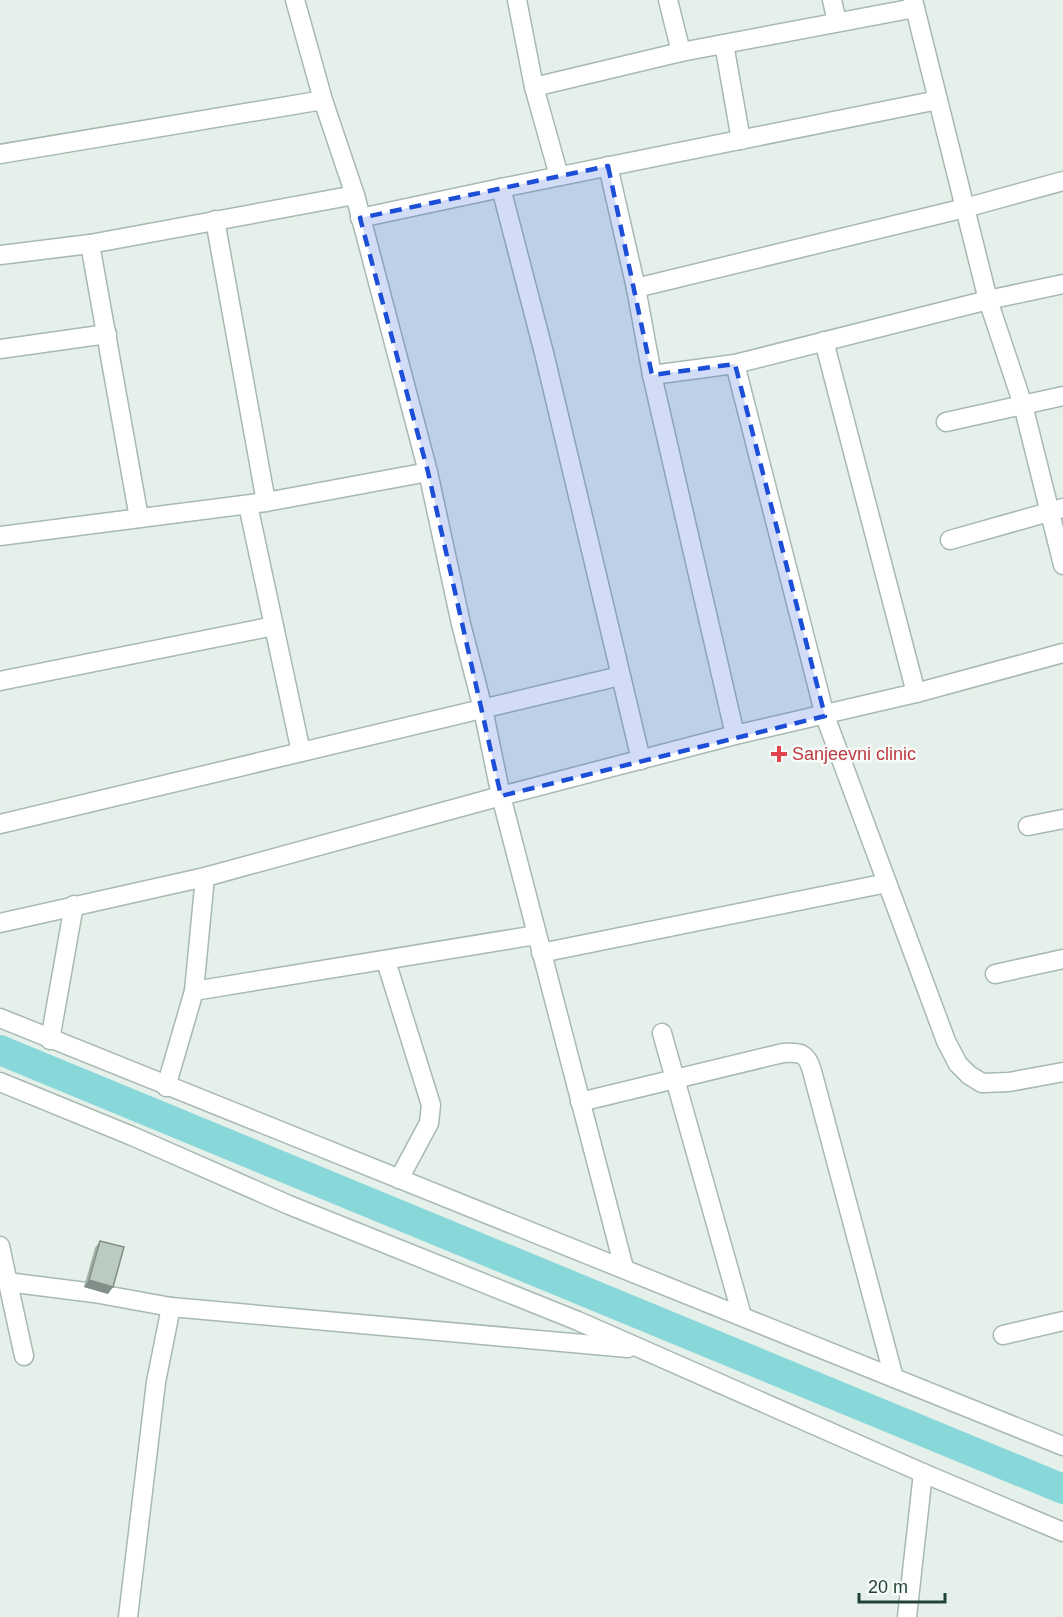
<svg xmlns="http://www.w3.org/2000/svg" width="1063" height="1617" font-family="Helvetica,sans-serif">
<rect width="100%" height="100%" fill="#e5f0ea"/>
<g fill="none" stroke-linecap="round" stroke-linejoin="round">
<polyline stroke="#88d8da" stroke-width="30" points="0,1050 1063,1489"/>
<defs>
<g id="minor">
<polyline points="295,0 323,100 355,195 428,472 461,624 483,709 501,796 624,1268"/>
<polyline points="517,0 534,87 559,176"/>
<polyline points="668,0 681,52"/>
<polyline points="832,0 837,22"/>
<polyline points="913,0 988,300 1023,405 1063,565"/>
<polyline points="724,44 741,140"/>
<polyline points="534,87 681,52 915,8"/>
<polyline points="0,154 323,100"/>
<polyline points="608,166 636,288 652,375 735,735"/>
<polyline points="501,188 544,353 641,760"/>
<polyline points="360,218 501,188 938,100"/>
<polyline points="215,220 266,502"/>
<polyline points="90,244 139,518"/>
<polyline points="0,255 90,244 355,195"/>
<polyline points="636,288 965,208 1063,181"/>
<polyline points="824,341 916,693"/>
<polyline points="0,349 107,334"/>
<polyline points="735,364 825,716 946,1041 958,1064 969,1075 982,1083 1009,1082 1063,1072"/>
<polyline points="652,375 735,364 988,300 1063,284"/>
<polyline points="946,422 1063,396"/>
<polyline points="248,505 301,752"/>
<polyline points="0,536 266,502 428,472"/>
<polyline points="950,540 1063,508"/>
<polyline points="0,681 274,626"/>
<polyline points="0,824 620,676"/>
<polyline points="1028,826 1063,819"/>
<polyline points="0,923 205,877 501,796 735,735 916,693 1063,653"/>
<polyline points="541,953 887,883"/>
<polyline points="386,961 431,1105 429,1123 399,1179"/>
<polyline points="995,974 1063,959"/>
<polyline points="194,991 536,935"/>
<polyline points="0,1018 1063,1446"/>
<polyline points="662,1033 742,1316"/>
<polyline points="50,1040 74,905"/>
<polyline points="0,1082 132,1136 289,1205 578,1321 923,1473 1063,1532"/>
<polyline points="166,1087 194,991 205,877"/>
<path d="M 580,1102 L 783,1053 C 801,1052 807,1053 812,1071 L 894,1378"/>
<polyline points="0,1246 24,1356"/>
<polyline points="7,1282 94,1293 171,1307 628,1348"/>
<polyline points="1003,1335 1063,1321"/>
<polyline points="128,1617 156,1382 171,1307"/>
<polyline points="907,1617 923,1473"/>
</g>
</defs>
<use href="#minor" stroke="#a7b9b0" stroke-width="21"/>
<use href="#minor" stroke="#fff" stroke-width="18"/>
</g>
<polygon fill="#a0afa7" points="100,1241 108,1294 84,1287 95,1248"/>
<polygon fill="#828e88" points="89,1280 113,1287 108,1294 84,1287"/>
<polygon fill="#bacbc2" stroke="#828e88" stroke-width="1.5" points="100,1241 124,1247 113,1287 89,1280"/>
<path fill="#1d4ed8" fill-opacity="0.2" stroke="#1d4ed8" stroke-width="4.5" stroke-dasharray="12 8" stroke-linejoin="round" d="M 608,166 L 652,375 L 735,364 L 825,716 L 501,796 L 428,472 L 360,218 Z"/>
<path fill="#e0444e" stroke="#f7fbf8" stroke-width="2" d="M776 745h6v6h6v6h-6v6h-6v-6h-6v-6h6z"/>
<g text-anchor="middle" stroke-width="5" stroke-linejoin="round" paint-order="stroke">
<g font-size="18" fill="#be3a42" stroke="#f7fbf8" text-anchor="start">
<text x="792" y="760">Sanjeevni clinic</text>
</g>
</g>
<path d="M859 1593v9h86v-9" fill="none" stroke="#224436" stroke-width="3"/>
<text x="868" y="1593" font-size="18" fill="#224436" stroke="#f7fbf8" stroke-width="4.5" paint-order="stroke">20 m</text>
</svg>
